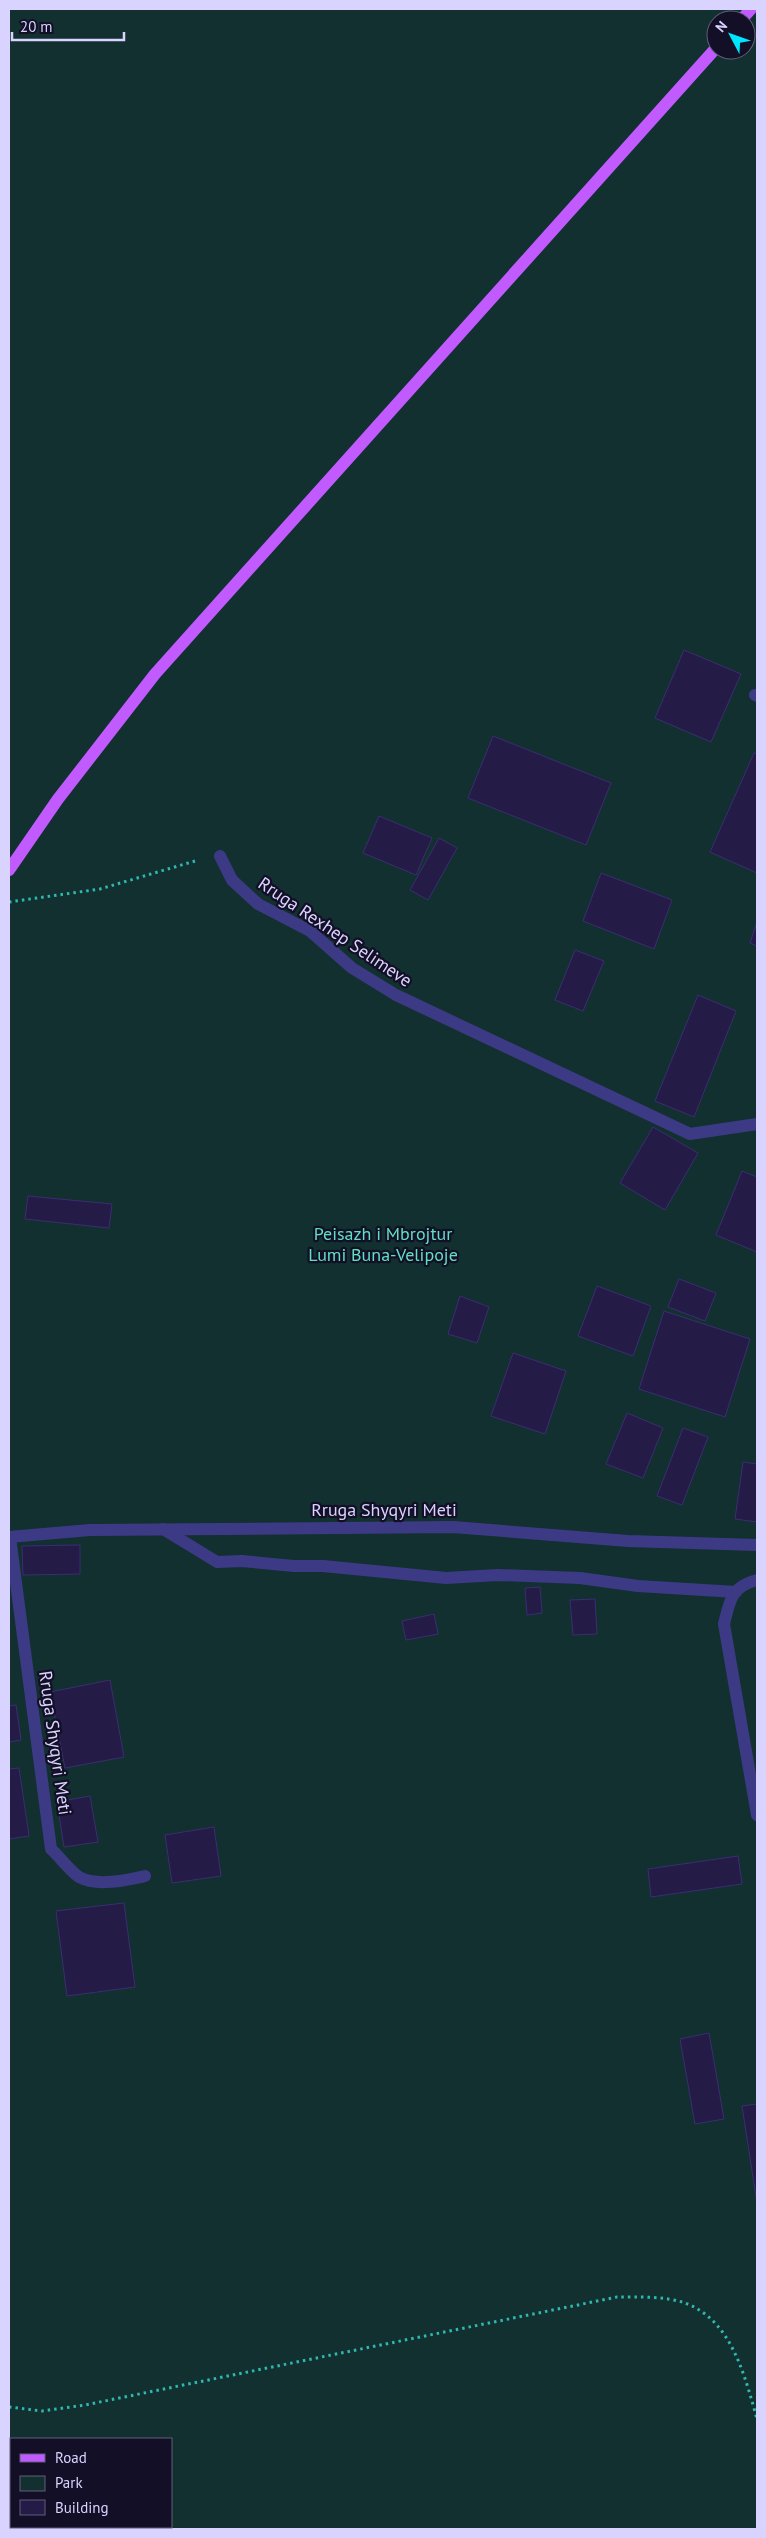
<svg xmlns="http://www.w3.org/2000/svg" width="766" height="2538" font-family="'PT Sans',sans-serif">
<rect width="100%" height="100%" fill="#130f26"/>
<path fill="#12302f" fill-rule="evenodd" d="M 9,9 L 757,9 L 757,2529 L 9,2529 ZM 716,20 L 746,20 L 746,50 L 716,50 ZM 11,2439 L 171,2439 L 171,2527 L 11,2527 Z"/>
<g fill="#241b47" stroke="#3b2d73">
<polygon points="684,650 741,674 711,742 655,718"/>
<polygon points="493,736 611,783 586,845 468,798"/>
<polygon points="754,753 757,754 757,873 710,852"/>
<polygon points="379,816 432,838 416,875 363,853"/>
<polygon points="439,838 457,848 428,900 410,890"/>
<polygon points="601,873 672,900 654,949 583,921"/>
<polygon points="757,922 757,946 750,943"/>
<polygon points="575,950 604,961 583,1011 555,1000"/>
<polygon points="698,995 736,1011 694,1117 655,1101"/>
<polygon points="653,1127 698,1153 665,1210 620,1183"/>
<polygon points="742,1171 757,1177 757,1252 716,1235"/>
<polygon points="28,1196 112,1204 109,1228 25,1219"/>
<polygon points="679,1279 716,1293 705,1321 668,1307"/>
<polygon points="597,1286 651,1306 633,1356 578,1336"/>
<polygon points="460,1296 489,1307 477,1343 448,1334"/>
<polygon points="664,1311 750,1339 725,1417 639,1389"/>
<polygon points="513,1353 566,1371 545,1434 491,1416"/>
<polygon points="627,1413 663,1428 643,1478 606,1464"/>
<polygon points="683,1428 708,1437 682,1505 657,1496"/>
<polygon points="743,1462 757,1464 757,1522 735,1519"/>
<polygon points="80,1545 80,1574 23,1575 22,1546"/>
<polygon points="540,1587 542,1613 527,1615 525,1588"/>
<polygon points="595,1599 597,1634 573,1635 570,1600"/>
<polygon points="434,1614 438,1634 406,1640 402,1621"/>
<polygon points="110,1680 124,1757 65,1768 50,1692"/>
<polygon points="16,1705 21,1740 9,1742 9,1706"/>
<polygon points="19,1768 29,1836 9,1839 9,1769"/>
<polygon points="90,1796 98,1842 64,1847 57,1802"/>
<polygon points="214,1827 221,1876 172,1883 165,1835"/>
<polygon points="738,1856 742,1884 651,1897 648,1869"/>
<polygon points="124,1903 135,1987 67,1996 56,1911"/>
<polygon points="709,2033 724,2119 695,2124 680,2039"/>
<polygon points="757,2104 757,2203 742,2106"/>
</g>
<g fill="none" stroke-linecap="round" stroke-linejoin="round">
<g stroke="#2fb8b0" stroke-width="3" stroke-dasharray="2.5 4" stroke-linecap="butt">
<polyline points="9,902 100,889 195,861"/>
<path d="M 9,2407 L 42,2411 L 85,2405 L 617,2297 C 638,2297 665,2296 685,2303 C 732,2320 745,2377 757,2419"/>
</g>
<g stroke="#3d3a85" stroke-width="12">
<polyline points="755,695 757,696"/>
<polyline points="220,856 232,880 258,904 310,931 352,968 396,995 690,1134 757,1124"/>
<polyline points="163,1529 217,1562 242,1561 294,1566 323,1566 446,1578 498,1575 580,1578 638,1586 736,1592"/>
<polyline points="9,1537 90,1530 453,1527 628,1541 757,1545"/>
<path d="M 10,1537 L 51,1849 C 60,1857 69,1870 79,1877 C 97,1887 127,1880 145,1876"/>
<path d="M 757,1580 C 731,1587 730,1600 724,1624 L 757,1815"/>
</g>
<g stroke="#c25bff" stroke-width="12">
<polyline points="741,20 751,9"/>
<polyline points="9,870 58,799 155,674 716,48"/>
</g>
</g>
<g text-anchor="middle" stroke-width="4.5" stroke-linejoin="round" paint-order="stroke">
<g font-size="18" fill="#d9d4ff" stroke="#130f26">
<text transform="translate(335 932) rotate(34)" y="6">Rruga Rexhep Selimeve</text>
<text x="384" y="1516">Rruga Shyqyri Meti</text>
<text transform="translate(55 1743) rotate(82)" y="6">Rruga Shyqyri Meti</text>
</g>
<g font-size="18" fill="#5fe0c0" stroke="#130f26">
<text x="383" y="1240">Peisazh i Mbrojtur<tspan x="383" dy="21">Lumi Buna-Velipoje</tspan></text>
</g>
</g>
<rect width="766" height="2538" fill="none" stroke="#d9d4ff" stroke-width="20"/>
<rect x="10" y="2438" width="162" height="90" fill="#130f26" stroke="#625e7d"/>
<rect x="20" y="2454" width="25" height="8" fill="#c25bff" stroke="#625e7d"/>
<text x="55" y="2463" font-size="15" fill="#d9d4ff">Road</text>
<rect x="20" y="2476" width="25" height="15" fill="#12302f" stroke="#625e7d"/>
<text x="55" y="2488" font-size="15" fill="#d9d4ff">Park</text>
<rect x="20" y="2500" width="25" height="15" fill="#241b47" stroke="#625e7d"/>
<text x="55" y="2513" font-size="15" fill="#d9d4ff">Building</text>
<g transform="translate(731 35) rotate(311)"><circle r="24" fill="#130f26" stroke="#625e7d"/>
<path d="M0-4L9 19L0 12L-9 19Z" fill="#00e5ff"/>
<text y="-8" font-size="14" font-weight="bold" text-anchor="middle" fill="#d9d4ff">N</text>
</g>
<path d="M12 32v8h112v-8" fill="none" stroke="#d9d4ff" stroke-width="2.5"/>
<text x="20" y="32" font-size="15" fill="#d9d4ff" stroke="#130f26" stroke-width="4" paint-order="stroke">20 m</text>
</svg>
